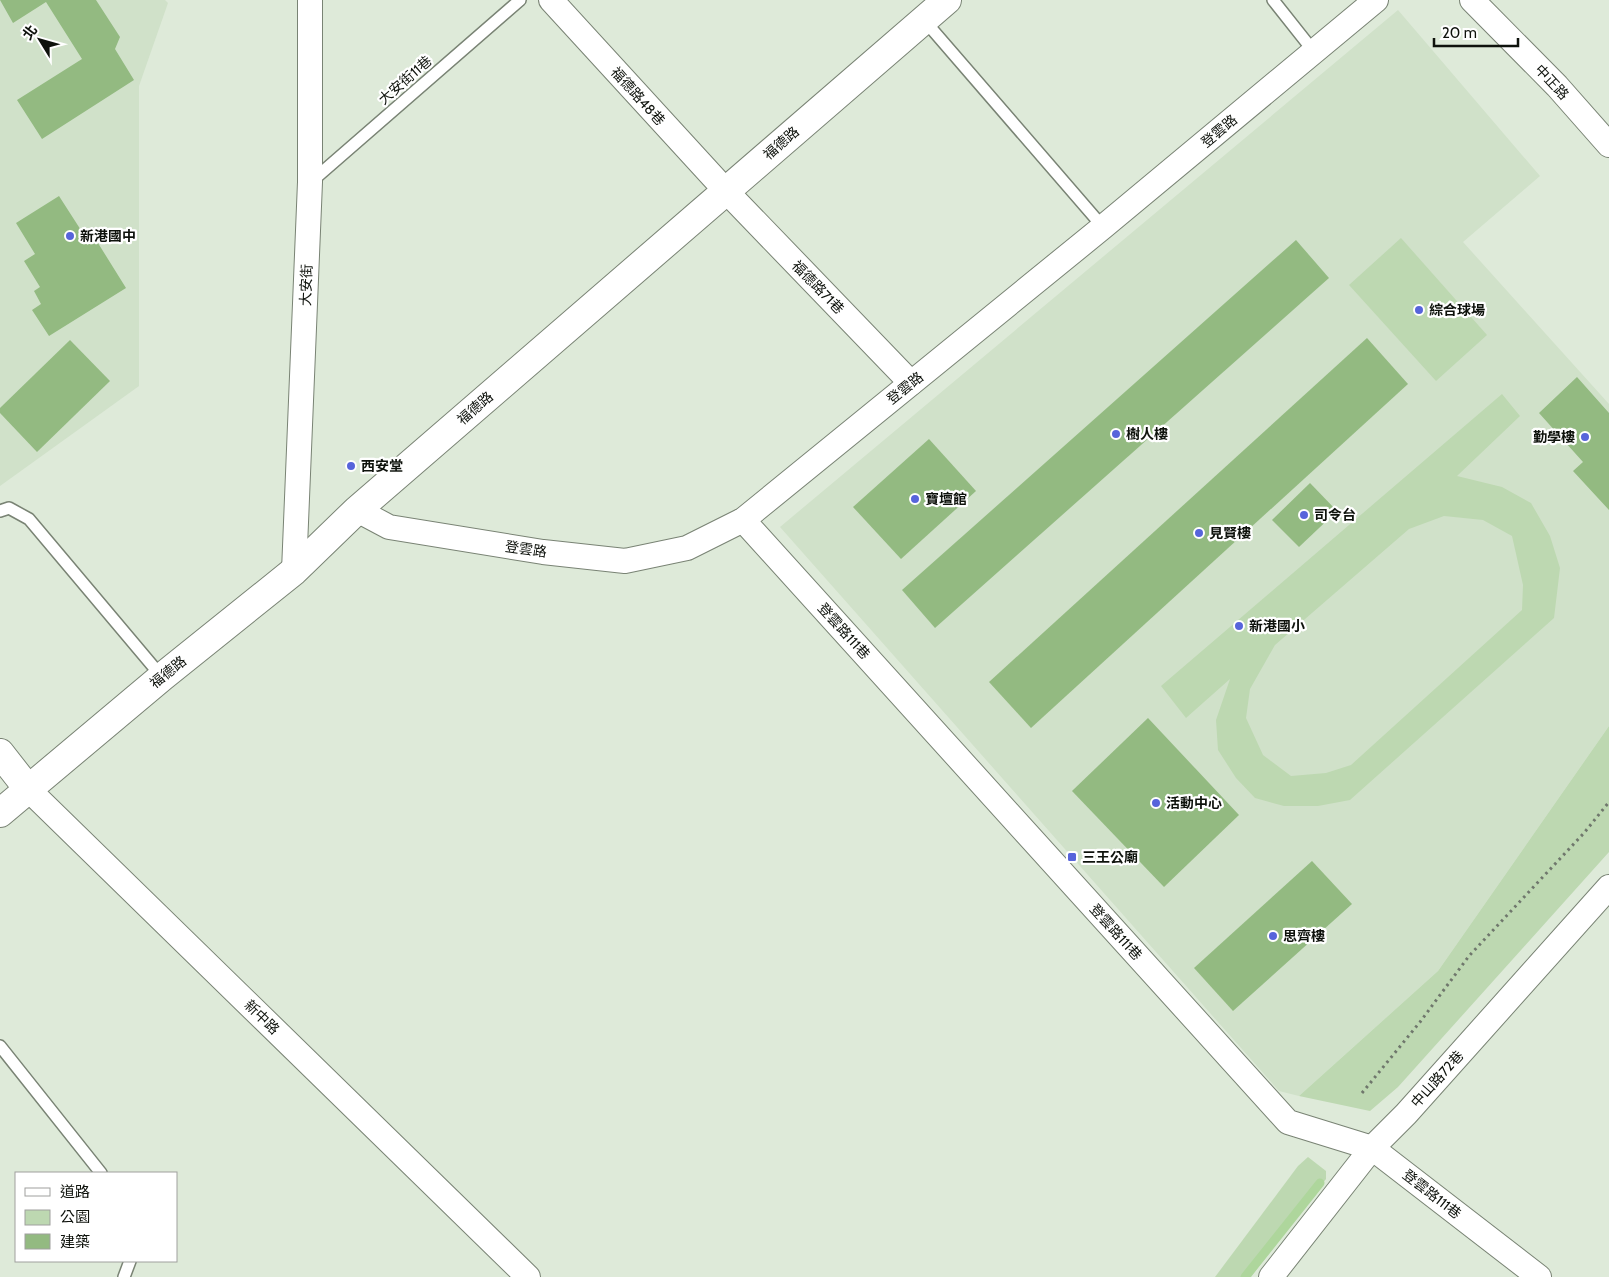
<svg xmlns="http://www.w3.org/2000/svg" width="1609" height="1277" font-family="Cabin,'Noto Sans TC',sans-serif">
<rect width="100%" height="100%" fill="#deead9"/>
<g fill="#d0e1c9">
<polygon points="0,0 165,0 168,3 139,86 139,386 0,486"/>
<polygon points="1398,10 1540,176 1463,242 1609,404 1609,726 1438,971 1299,1096 1279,1091 780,527"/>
</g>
<g fill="#bdd8b1" fill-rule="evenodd">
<polygon points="1401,238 1487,335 1436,381 1349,285"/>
<path d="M 1502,394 L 1520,416 L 1457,476 L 1502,487 L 1531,503 L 1550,536 L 1560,568 L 1554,618 L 1350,800 L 1318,806 L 1284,806 L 1255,798 L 1236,778 L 1218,750 L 1216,720 L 1230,679 L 1186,718 L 1161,686 ZM 1444,516 L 1483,520 L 1512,536 L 1523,585 L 1522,610 L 1351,765 L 1326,773 L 1291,776 L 1263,755 L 1246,718 L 1250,689 L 1275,645 L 1409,529 Z"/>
<polygon points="1609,726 1609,852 1398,1087 1370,1111 1299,1096 1438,971"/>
<polygon points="1308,1157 1326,1171 1326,1179 1251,1277 1215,1277 1298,1166"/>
</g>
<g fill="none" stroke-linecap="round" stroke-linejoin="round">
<polyline stroke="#aed69c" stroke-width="9" points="1245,1277 1320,1183"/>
</g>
<g fill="#93ba81">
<polygon points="0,0 96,0 120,37 115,49 134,80 42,139 17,100 82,59 46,2 13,23"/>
<polygon points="59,196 86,238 93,235 126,288 49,336 32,310 41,304 34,291 40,287 24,261 35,254 16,223"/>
<polygon points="1296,240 1329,278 935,628 902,590"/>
<polygon points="1367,338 1408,384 1031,728 989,682"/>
<polygon points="70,340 110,381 37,452 0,413 0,408"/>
<polygon points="1577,377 1609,413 1609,510 1573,471 1583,462 1539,413"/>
<polygon points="929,439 976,491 901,559 853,507"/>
<polygon points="1310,483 1337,511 1299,547 1272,520"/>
<polygon points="1148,718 1239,815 1164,887 1072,791"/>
<polygon points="1312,861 1352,904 1233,1011 1194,968"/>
</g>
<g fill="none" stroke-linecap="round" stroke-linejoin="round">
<defs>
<g id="lane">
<polyline points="1273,0 1315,53"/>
<polyline points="924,20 1103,227"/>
<polyline points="312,181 520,0"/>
<polyline points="0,511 9,508 29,519 162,677"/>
<polyline points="0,1046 101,1173"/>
<polyline points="124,1277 130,1261"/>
</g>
<g id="street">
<polyline points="551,0 726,191 911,383"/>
<polyline points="1472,0 1557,86 1609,145"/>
<polyline points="357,510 389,527 543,552 625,561 687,548 743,520 1103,227 1376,0"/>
<polyline points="743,520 1288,1122 1372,1148 1539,1277"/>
<polyline points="294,571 310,182 310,0"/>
<polyline points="29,790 528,1277"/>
<polyline points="1271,1277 1372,1148 1406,1114 1609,887"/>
</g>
<g id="secondary">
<polyline points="0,753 29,790"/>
<polyline points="0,813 162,677 294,571 357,510 947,0"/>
</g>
</defs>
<use href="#lane" stroke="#798374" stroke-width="14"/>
<use href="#street" stroke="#798374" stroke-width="26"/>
<use href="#secondary" stroke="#798374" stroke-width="30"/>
<polyline stroke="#6f776c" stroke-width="3" stroke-dasharray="2.5 4" stroke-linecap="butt" points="1362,1093 1420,1022 1469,956 1584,833 1609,802"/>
<use href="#lane" stroke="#fff" stroke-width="11"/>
<use href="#street" stroke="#fff" stroke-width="24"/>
<use href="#secondary" stroke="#fff" stroke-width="28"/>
</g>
<g fill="#5764db" stroke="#fff" stroke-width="2">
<circle cx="70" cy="236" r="5"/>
<circle cx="1419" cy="310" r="5"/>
<circle cx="1116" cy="434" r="5"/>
<circle cx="1585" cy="437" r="5"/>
<circle cx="351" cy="466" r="5"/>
<circle cx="915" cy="499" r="5"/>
<circle cx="1304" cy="515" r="5"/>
<circle cx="1199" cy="533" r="5"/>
<circle cx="1239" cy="626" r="5"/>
<circle cx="1156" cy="803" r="5"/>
<rect x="1067" y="852" width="10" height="10" rx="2.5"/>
<circle cx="1273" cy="936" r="5"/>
</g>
<g text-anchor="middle" stroke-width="4.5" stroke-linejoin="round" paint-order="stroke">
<g font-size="14" fill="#0e120c" stroke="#fff">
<text transform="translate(405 80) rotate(-41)" y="5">大安街11巷</text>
<text transform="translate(1552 82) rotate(47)" y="5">中正路</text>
<text transform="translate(638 96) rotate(48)" y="5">福德路48巷</text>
<text transform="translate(1219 131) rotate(-40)" y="5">登雲路</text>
<text transform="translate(781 143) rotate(-41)" y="5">福德路</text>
<text transform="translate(306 285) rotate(-88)" y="5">大安街</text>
<text transform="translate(818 287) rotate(46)" y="5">福德路71巷</text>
<text transform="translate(905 388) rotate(-39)" y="5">登雲路</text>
<text transform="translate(475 408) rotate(-41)" y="5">福德路</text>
<text transform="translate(526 549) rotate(8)" y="5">登雲路</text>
<text transform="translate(844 631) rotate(48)" y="5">登雲路111巷</text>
<text transform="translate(168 672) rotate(-39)" y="5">福德路</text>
<text transform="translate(1116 932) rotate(48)" y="5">登雲路111巷</text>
<text transform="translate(262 1017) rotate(44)" y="5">新中路</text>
<text transform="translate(1437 1079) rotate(-48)" y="5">中山路72巷</text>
<text transform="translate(1432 1194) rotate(38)" y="5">登雲路111巷</text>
</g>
<g font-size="14" font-weight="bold" fill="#0e120c" stroke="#fff" text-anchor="start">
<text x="80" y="241">新港國中</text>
<text x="1429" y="315">綜合球場</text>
<text x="1126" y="439">樹人樓</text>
<text x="1575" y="442" text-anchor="end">勤學樓</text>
<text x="361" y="471">西安堂</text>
<text x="925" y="504">寶壇館</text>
<text x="1314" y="520">司令台</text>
<text x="1209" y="538">見賢樓</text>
<text x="1249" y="631">新港國小</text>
<text x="1166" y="808">活動中心</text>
<text x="1082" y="862">三王公廟</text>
<text x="1283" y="941">思齊樓</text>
</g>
</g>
<rect x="15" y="1172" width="162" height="90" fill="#ffffff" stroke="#9fa09e"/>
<rect x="25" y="1188" width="25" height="8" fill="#ffffff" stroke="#9fa09e"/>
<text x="60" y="1197" font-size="15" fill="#0e120c">道路</text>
<rect x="25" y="1210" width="25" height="15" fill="#bdd8b1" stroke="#9fa09e"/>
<text x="60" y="1222" font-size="15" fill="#0e120c">公園</text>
<rect x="25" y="1234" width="25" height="15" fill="#93ba81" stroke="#9fa09e"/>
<text x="60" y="1247" font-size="15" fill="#0e120c">建築</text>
<g transform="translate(40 40) rotate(307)" stroke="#ffffff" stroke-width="4" paint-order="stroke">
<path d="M0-4L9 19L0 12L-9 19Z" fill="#0e120c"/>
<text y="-8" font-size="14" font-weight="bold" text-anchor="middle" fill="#0e120c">北</text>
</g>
<path d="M1434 38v8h84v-8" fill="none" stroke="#0e120c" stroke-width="2.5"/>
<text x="1442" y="38" font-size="15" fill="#0e120c" stroke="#ffffff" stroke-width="4" paint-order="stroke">20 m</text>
</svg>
